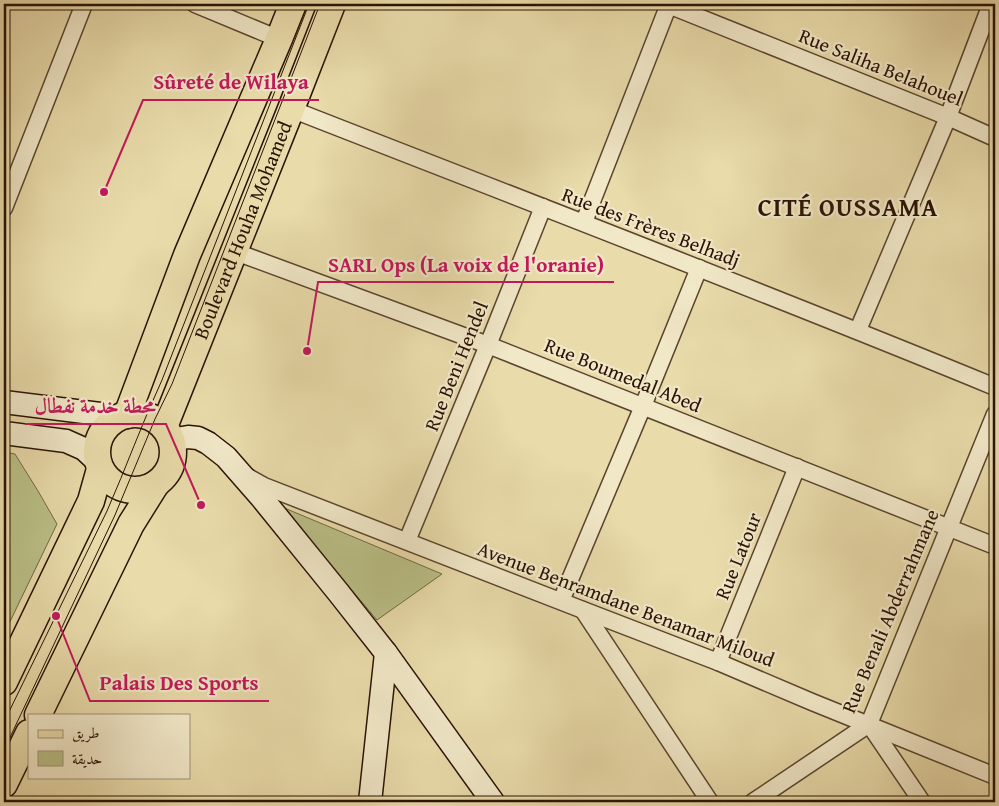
<svg xmlns="http://www.w3.org/2000/svg" width="999" height="806" font-family="'Gentium Book Plus',Amiri,serif">
<rect width="100%" height="100%" fill="#e9dbaa"/>
<filter id="stains"><feTurbulence type="fractalNoise" baseFrequency=".004" numOctaves="4"/><feColorMatrix values="0 0 0 0 .2 0 0 0 0 .09 0 0 0 0 .02 0 0 0 .5 -.17"/></filter>
<radialGradient id="worn" r=".72"><stop offset=".6" stop-color="#630" stop-opacity="0"/><stop offset="1" stop-color="#630" stop-opacity=".3"/></radialGradient>
<g fill="#babf86" stroke="#726845">
<polygon points="4,452 15,454 38,491 57,524 4,634"/>
<polygon points="282,507 442,574 377,620"/>
</g>
<g fill="none" stroke-linecap="round" stroke-linejoin="round">
<defs>
<g id="street">
<polyline points="195,4 279,39"/>
<polyline points="666,4 948,117 995,138"/>
<path d="M 291,109 C 526,201 762,291 995,387"/>
<polyline points="4,208 84,4"/>
<polyline points="584,222 669,4"/>
<polyline points="233,251 488,345 995,546"/>
<polyline points="858,330 948,117 991,4"/>
<polyline points="248,477 264,486 583,610 718,662 812,702 995,776"/>
<polyline points="407,541 488,345 543,207"/>
<polyline points="561,601 643,406 699,268"/>
<polyline points="583,610 710,802"/>
<polyline points="718,662 797,467"/>
<polyline points="869,724 922,802"/>
<polyline points="753,802 869,724 995,414"/>
</g>
<g id="secondary">
<polyline points="4,402 100,414 114,420"/>
<polyline points="4,433 66,441 84,449 98,462"/>
<polyline points="171,440 188,437 198,438 208,443 226,457 261,497 338,592 386,653 493,802"/>
<polyline points="370,802 386,653"/>
</g>
<g id="primary">
<circle cx="135" cy="452" r="38"/>
<polyline points="127,415 187,255 279,39 293,4"/>
<path id="s1" d="M 164,427 L 291,109 L 332,4"/>
<polyline points="4,682 91,501 100,469"/>
<polyline points="38,715 131,524 156,484"/>
<polyline points="4,784 29,733"/>
</g>
</defs>
<use href="#street" stroke="#5a442e" stroke-width="19"/>
<use href="#secondary" stroke="#2a1204" stroke-width="25"/>
<use href="#primary" stroke="#2a1204" stroke-width="29"/>
<use href="#street" stroke="#f1e8c8" stroke-width="16"/>
<use href="#secondary" stroke="#f1e8c8" stroke-width="22"/>
<use href="#primary" stroke="#e9dbaa" stroke-width="26"/>
<g stroke="#2a1204" stroke-width="1">
<path d="M 4,722 L 107,511 C 126,468 142,423 162,380 L 309,4"/>
<polyline points="4,750 115,515 155,419 172,384 320,4"/>
</g>
</g>
<g text-anchor="middle" stroke-width="4.5" stroke-linejoin="round" paint-order="stroke">
<g font-size="20" fill="#2a1204" stroke="#f1e8c8">
<text transform="translate(881 67) rotate(22)" y="7">Rue Saliha Belahouel</text>
<text transform="translate(651 227) rotate(21)" y="7">Rue des Frères Belhadj</text>
<text dy="7" stroke="none"><textPath href="#s1" startOffset="212">Boulevard Houha Mohamed</textPath></text>
<text transform="translate(456 366) rotate(-68)" y="7">Rue Beni Hendel</text>
<text transform="translate(623 375) rotate(22)" y="7">Rue Boumedal Abed</text>
<text transform="translate(738 556) rotate(-68)" y="7">Rue Latour</text>
<text transform="translate(626 604) rotate(21)" y="7">Avenue Benramdane Benamar Miloud</text>
<text transform="translate(890 611) rotate(-67)" y="7">Rue Benali Abderrahmane</text>
</g>
<g font-size="25" font-weight="bold" letter-spacing="1" fill="#2a1204" stroke="#f1e8c8">
<text x="848" y="216">CITÉ OUSSAMA</text>
</g>
</g>
<path fill="none" stroke="#c2185b" stroke-width="2" d="M104 192L143 100H319M307 351L318 282H614M201 505L166 424H25M56 616L90 701H269"/>
<g fill="#c2185b" stroke="#f1e8c8" stroke-width="2">
<circle cx="104" cy="192" r="5"/>
<circle cx="307" cy="351" r="5"/>
<circle cx="201" cy="505" r="5"/>
<circle cx="56" cy="616" r="5"/>
</g>
<g font-size="21" text-anchor="middle" font-weight="bold" fill="#c2185b" stroke="#f1e8c8" stroke-width="4.5" stroke-linejoin="round" paint-order="stroke">
<text x="231" y="89">Sûreté de Wilaya</text>
<text x="466" y="272">SARL Ops (La voix de l'oranie)</text>
<text x="95" y="413">محطة خدمة نفطال</text>
<text x="179" y="690">Palais Des Sports</text>
</g>
<rect width="999" height="806" fill="none" stroke="#e9dbaa" stroke-width="20"/>
<rect x="5" y="5" width="989" height="796" fill="none" stroke="#2a1204" stroke-width="2.5"/>
<rect x="10" y="10" width="979" height="786" fill="none" stroke="#2a1204"/>
<rect x="28" y="714" width="162" height="65" fill="#f1e8c8" stroke="#a1927a"/>
<rect x="38" y="730" width="25" height="8" fill="#e9dbaa" stroke="#a1927a"/>
<text x="72" y="738" font-size="15" fill="#2a1204">طريق</text>
<rect x="38" y="751" width="25" height="15" fill="#babf86" stroke="#a1927a"/>
<text x="72" y="764" font-size="15" fill="#2a1204">حديقة</text>
<rect width="100%" height="100%" filter="url(#stains)"/>
<rect width="100%" height="100%" fill="url(#worn)"/>
</svg>
